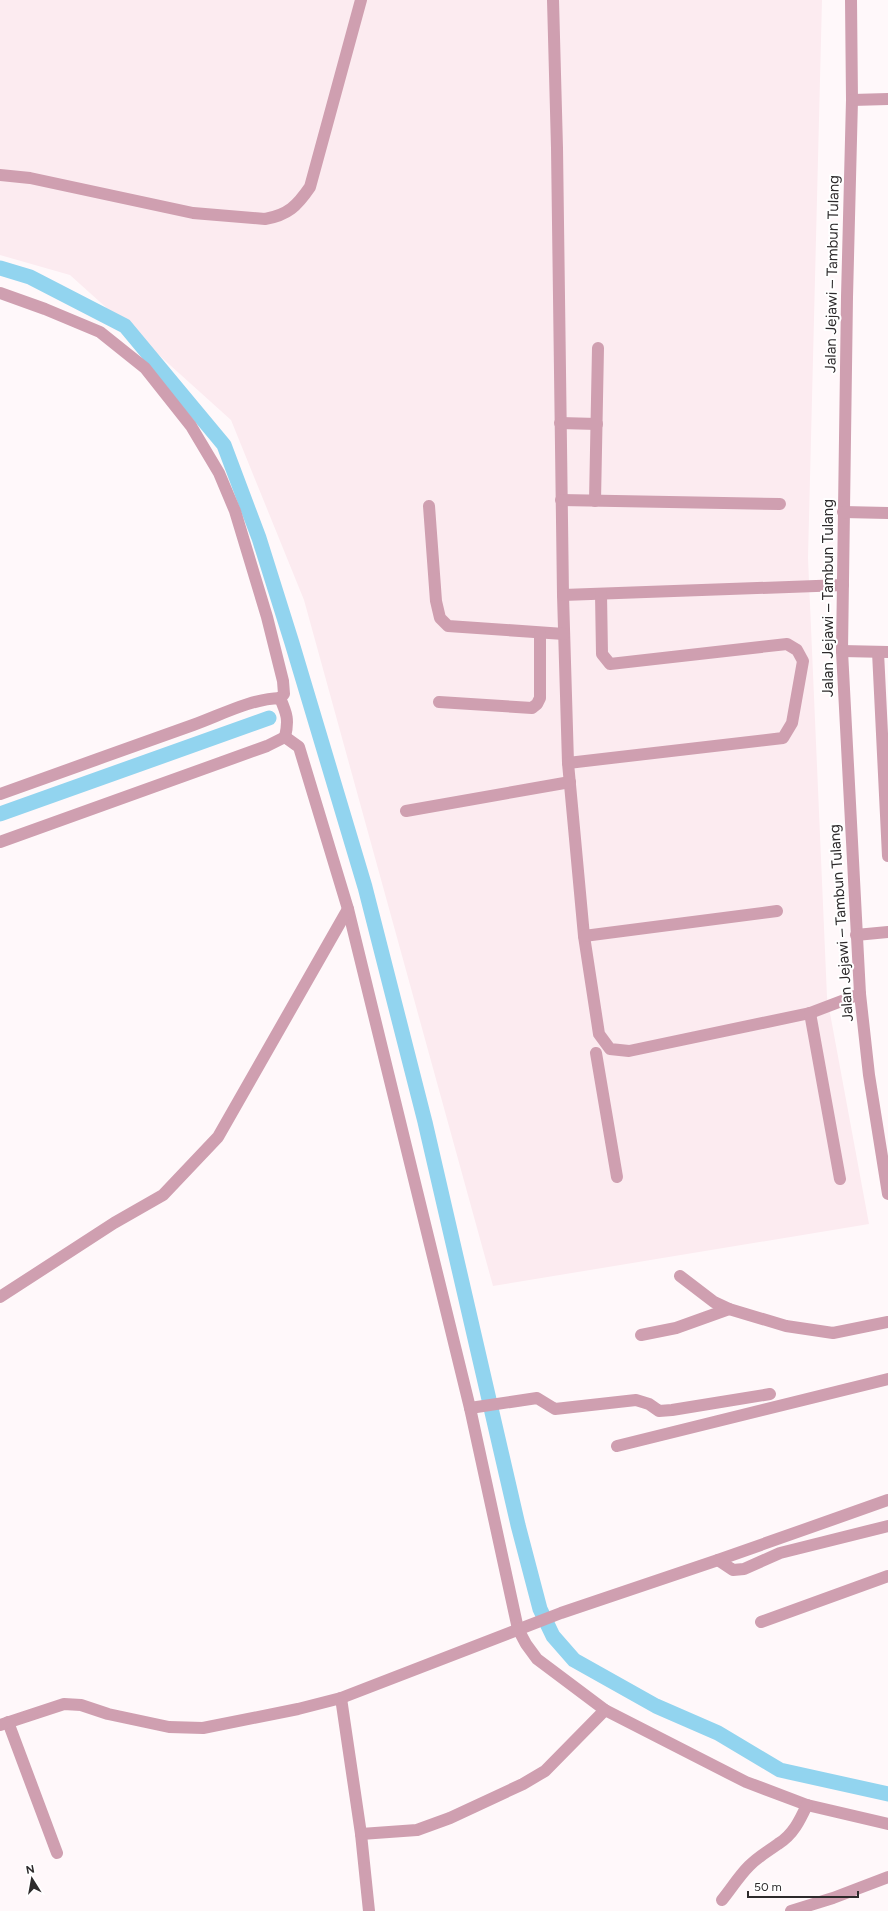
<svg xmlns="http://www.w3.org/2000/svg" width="888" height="1911" font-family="Figtree,sans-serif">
<rect width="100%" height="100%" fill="#fff8fa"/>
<polygon fill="#fcebf0" points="0,0 822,0 808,558 827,997 869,1224 493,1286 304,600 231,420 70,275 0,255"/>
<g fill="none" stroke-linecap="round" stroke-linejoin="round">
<g stroke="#92d4ef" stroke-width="15">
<polyline points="0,268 30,277 125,326 224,445 259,538 292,643 365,887 425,1122 518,1525 540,1609 553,1636 574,1660 656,1706 718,1733 780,1770 888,1794"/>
<polyline points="0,814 269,718"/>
</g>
<g stroke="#cf9fb0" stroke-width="12">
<polyline points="553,0 557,148 563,595 568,763 584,936 599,1034 610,1049 629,1051 810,1013 860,994"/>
<polyline points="851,0 852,100 847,297 842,651 860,994 869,1075 888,1194"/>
<polyline points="852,100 888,99"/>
<path d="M 0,175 L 30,178 L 193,213 L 265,219 C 288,215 297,206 310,187 L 361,0"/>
<polyline points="0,293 45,309 100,332 145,368 191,426 219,473 235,511 267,617 283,681 284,694 280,698"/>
<polyline points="560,423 597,424"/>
<polyline points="561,500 780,504"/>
<polyline points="595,501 598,348"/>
<polyline points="429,506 436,601 440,618 448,626 564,634"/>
<polyline points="843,512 888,513"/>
<polyline points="563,595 843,585"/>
<polyline points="842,651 888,652"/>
<polyline points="878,652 888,856"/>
<polyline points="439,702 532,708 537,704 540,698 540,633"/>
<polyline points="285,737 299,747 348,909 470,1408 518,1629 526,1644 537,1659 605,1710 746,1782 807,1805 888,1824"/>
<polyline points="568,763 783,738 792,723 803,661 797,650 787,644 610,664 602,654 601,594"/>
<path d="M 0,794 C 64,771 129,748 193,725 C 221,715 250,699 280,698 C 287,714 289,720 285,737"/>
<polyline points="406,811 570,782"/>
<polyline points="0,842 267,746 285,737"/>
<polyline points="856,935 888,932"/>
<polyline points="584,936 777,911"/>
<polyline points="810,1013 840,1179"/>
<polyline points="596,1053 617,1177"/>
<polyline points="680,1276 714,1302 729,1309 786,1326 833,1333 888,1322"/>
<polyline points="0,1297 114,1223 163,1195 218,1137 348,909"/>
<polyline points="641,1335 676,1328 729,1309"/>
<polyline points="470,1408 537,1398 555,1409 636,1400 649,1404 659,1411 672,1410 770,1394"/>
<polyline points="617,1446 888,1379"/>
<polyline points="718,1560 733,1570 744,1569 780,1553 888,1526"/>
<polyline points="761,1622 888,1576"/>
<polyline points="341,1698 361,1834 369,1911"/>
<polyline points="8,1722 57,1853"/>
<polyline points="0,1725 64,1704 81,1705 108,1714 169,1727 203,1728 298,1709 341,1698 561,1613 718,1560 888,1500"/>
<polyline points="361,1834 417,1830 450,1818 523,1784 545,1771 605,1710"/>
<path d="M 722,1900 C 731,1889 739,1876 749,1866 C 759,1856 767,1852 778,1844 C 793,1835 800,1820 807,1805"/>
<polyline points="791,1911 833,1898 888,1877"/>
</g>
</g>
<g text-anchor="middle" stroke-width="4" stroke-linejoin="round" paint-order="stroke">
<g font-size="15" fill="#2d2a2b" stroke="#fff">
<text transform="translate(832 274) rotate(-89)" y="5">Jalan Jejawi – Tambun Tulang</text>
<text transform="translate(828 598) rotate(-90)" y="5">Jalan Jejawi – Tambun Tulang</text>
<text transform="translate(841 923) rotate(-94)" y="5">Jalan Jejawi – Tambun Tulang</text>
</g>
</g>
<g transform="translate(32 1879) rotate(349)" stroke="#ffffff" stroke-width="3" paint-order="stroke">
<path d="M0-3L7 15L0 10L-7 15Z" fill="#2d2a2b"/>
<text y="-6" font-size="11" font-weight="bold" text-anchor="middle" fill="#2d2a2b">N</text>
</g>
<path d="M748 1891v6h110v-6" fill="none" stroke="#2d2a2b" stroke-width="2"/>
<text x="754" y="1891" font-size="12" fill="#2d2a2b" stroke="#ffffff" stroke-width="3" paint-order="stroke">50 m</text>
</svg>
